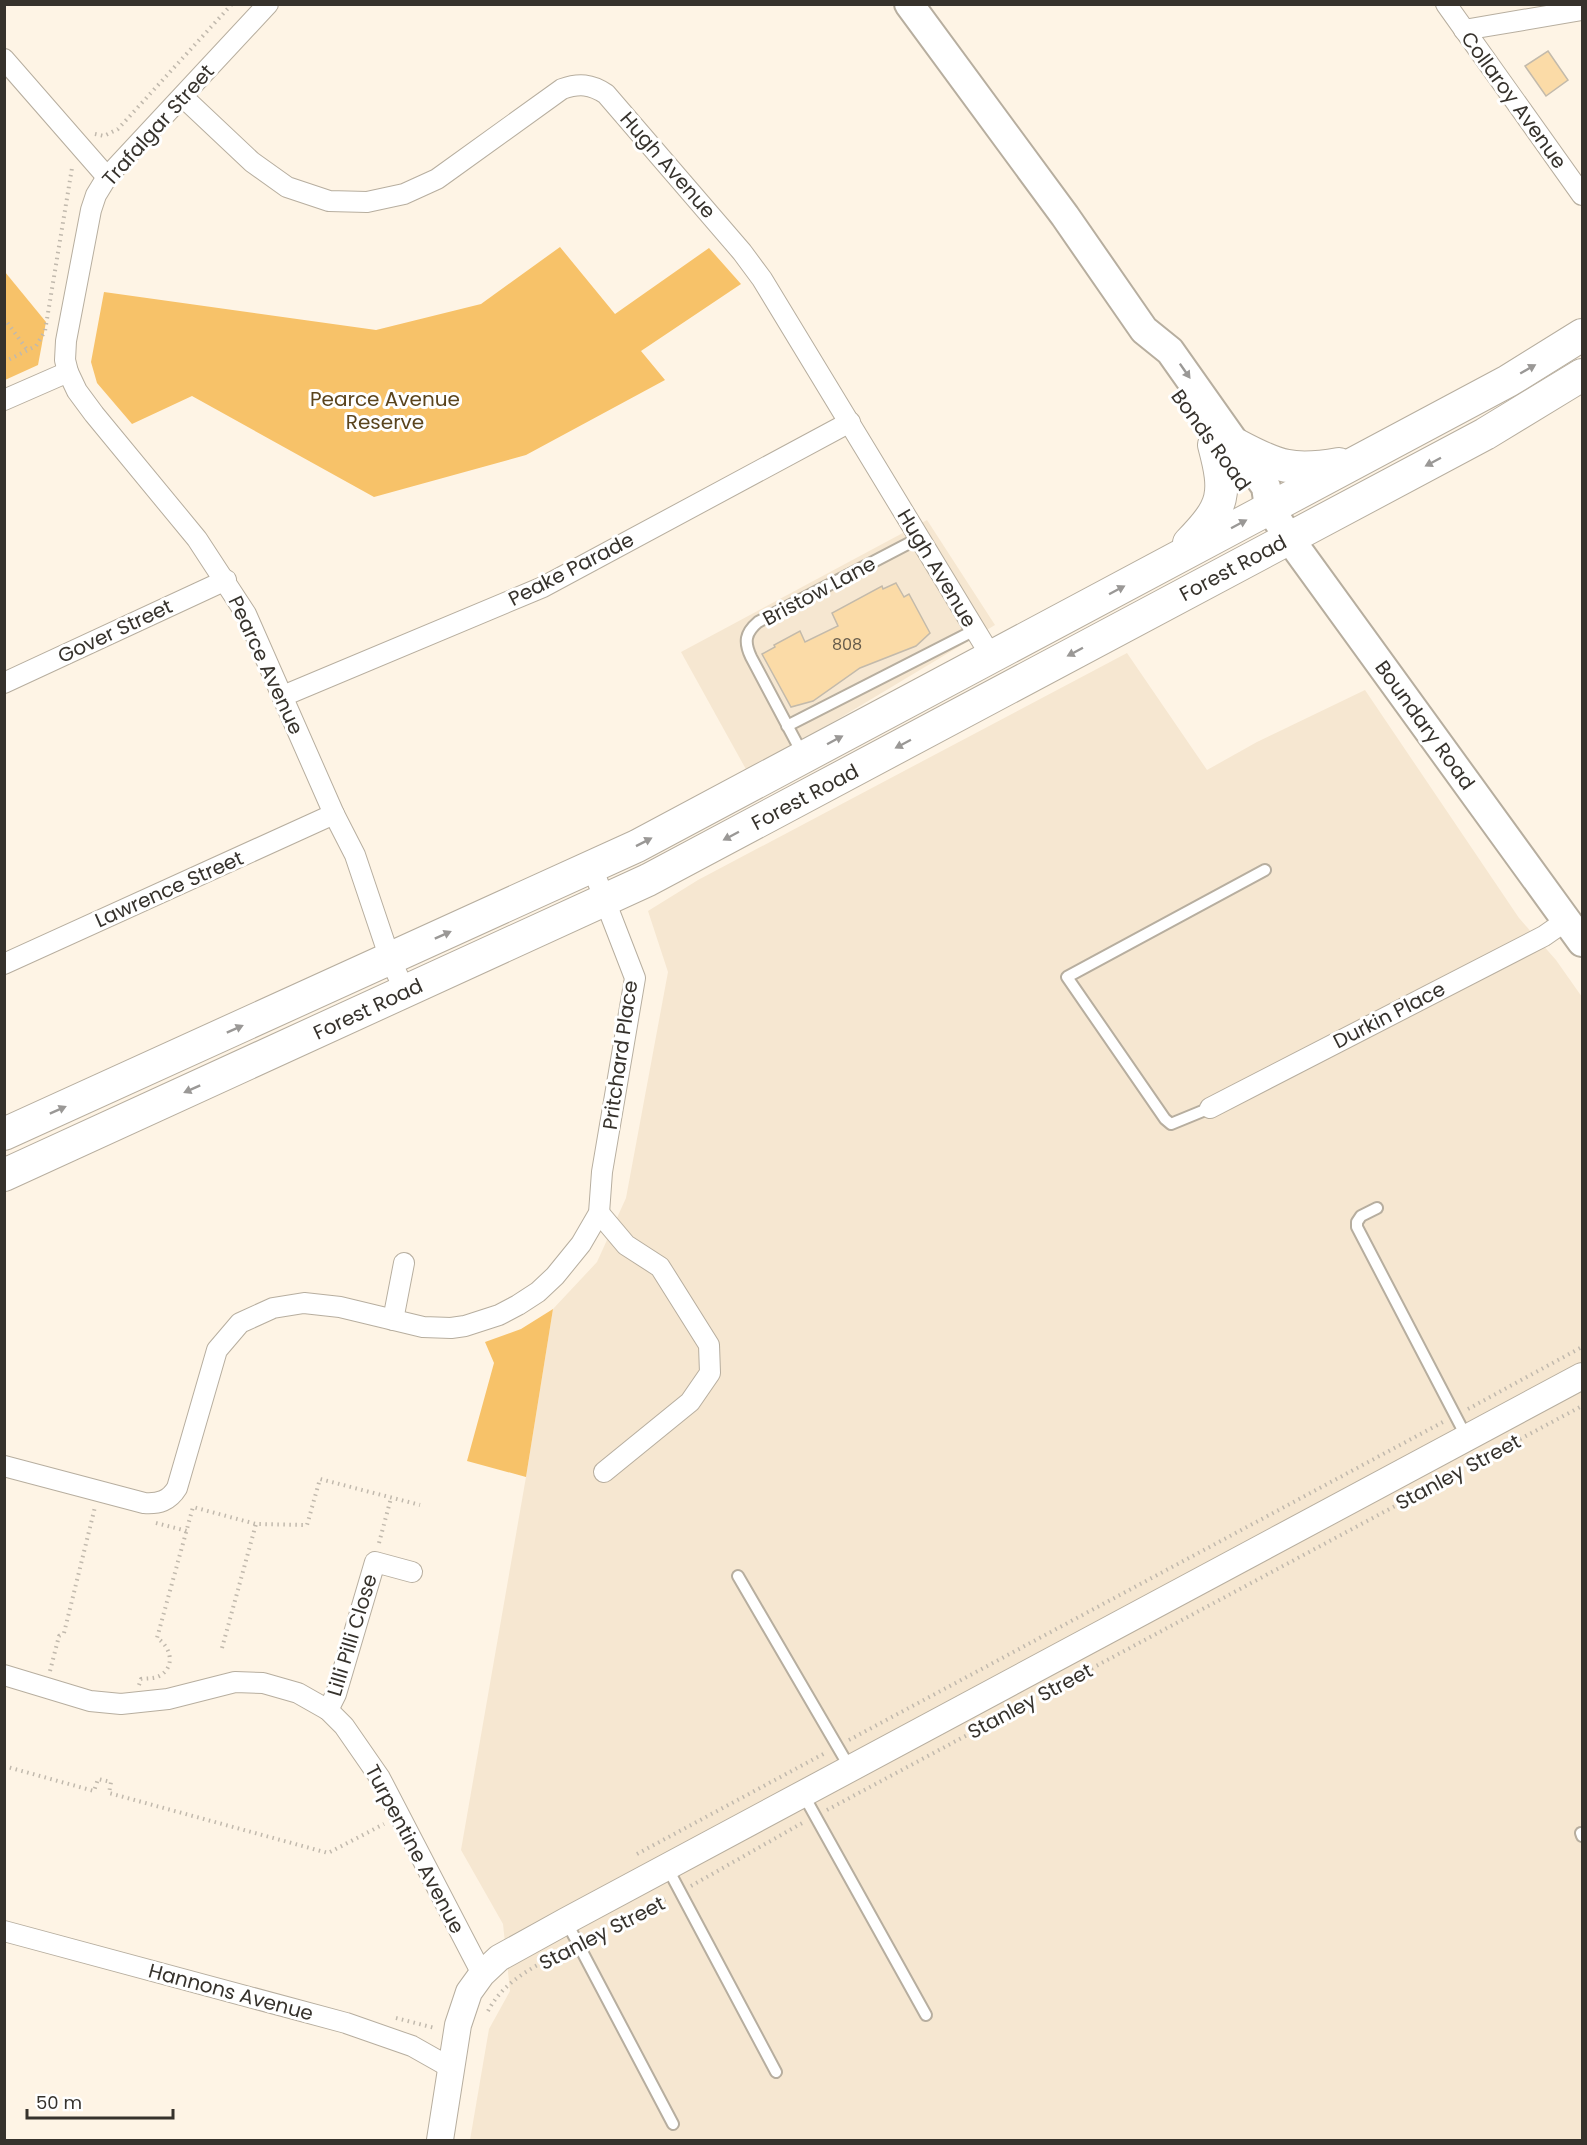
<svg xmlns="http://www.w3.org/2000/svg" width="1587" height="2145" font-family="Poppins,sans-serif">
<rect width="100%" height="100%" fill="#fef4e5"/>
<g fill="#f6e7d1">
<polygon points="927,520 995,625 748,773 681,652"/>
<polygon points="1127,653 1207,770 1257,742 1365,690 1519,918 1556,960 1582,997 1582,2140 470,2140 489,2029 510,1991 503,1924 461,1850 526,1477 553,1309 597,1262 626,1198 668,972 648,911 698,880"/>
</g>
<g fill="#f7c269">
<polygon points="560,247 615,314 709,248 741,284 641,351 665,380 526,455 374,497 192,396 132,424 97,383 91,362 104,292 376,330 481,304"/>
<polygon points="5,272 46,322 38,365 5,380"/>
<polygon points="553,1309 526,1477 467,1461 494,1363 485,1342 521,1329"/>
</g>
<g fill="#fbdba7" stroke="#c3baab" stroke-width="1.5">
<polygon points="1548,51 1568,80 1546,96 1525,66"/>
<polygon points="896,583 904,597 909,594 930,633 916,646 860,668 813,701 791,707 762,654 775,647 774,645 800,631 805,642 838,626 832,613 882,586 883,589"/>
</g>
<g fill="none" stroke-linecap="round" stroke-linejoin="round">
<defs>
<g id="service">
<polyline points="787,726 975,630"/>
<path d="M 803,755 L 751,657 C 744,642 745,633 758,622 L 919,538"/>
<polyline points="1210,1108 1171,1124 1165,1119 1067,977 1265,870"/>
<polyline points="1377,1208 1361,1216 1357,1222 1357,1227 1467,1438"/>
<polyline points="738,1576 850,1768"/>
<polyline points="803,1794 926,2015"/>
<polyline points="1581,1833 1582,1836"/>
<polyline points="667,1867 776,2072"/>
<polyline points="566,1921 673,2124"/>
</g>
<g id="minor">
<polyline points="268,4 107,177 96,195 91,210 66,341 65,360 68,372 77,391 94,414 197,539 246,614 334,814 355,855 390,959 405,991"/>
<polyline points="1446,4 1582,195"/>
<polyline points="1464,30 1582,10"/>
<polyline points="4,59 107,177"/>
<path d="M 183,97 L 252,162 L 287,187 L 329,201 L 367,202 L 404,194 L 437,179 L 562,89 C 579,83 591,84 606,94 L 742,252 L 762,279 L 991,656"/>
<polyline points="4,400 68,372"/>
<polyline points="4,683 226,580"/>
<polyline points="283,696 543,587 850,422"/>
<polyline points="4,964 334,814"/>
<polyline points="1210,1108 1544,936 1567,920"/>
<polyline points="599,1213 626,1245 660,1267 709,1345 710,1373 690,1402 604,1472"/>
<polyline points="393,1320 404,1263"/>
<path d="M 4,1466 L 144,1503 C 159,1504 169,1501 177,1488 L 217,1350 L 240,1323 L 273,1308 L 304,1303 L 340,1307 L 423,1327 L 451,1328 L 465,1326 L 499,1315 L 518,1305 L 538,1292 L 555,1276 L 581,1244 L 599,1213 L 602,1172 L 635,978 L 592,867"/>
<polyline points="4,1675 90,1701 121,1704 168,1699 235,1682 263,1683 298,1693 328,1710 344,1726 380,1778 482,1974"/>
<polyline points="328,1710 336,1694 375,1562 412,1572"/>
<polyline points="4,1931 346,2023 412,2046 451,2068"/>
</g>
<polyline id="tertiary" points="440,2140 458,2025 469,1992 482,1974 499,1958 566,1921 1582,1376"/>
<polyline id="secondary" points="909,4 1065,216 1144,330 1170,351 1266,487 1269,507 1289,538 1582,942"/>
<g id="primary">
<path d="M 1237,445 C 1278,467 1293,472 1339,464"/>
<path d="M 1189,543 C 1225,506 1227,494 1214,445"/>
<polyline points="4,1134 637,846 1508,381 1582,335"/>
<polyline points="4,1175 648,880 1485,434 1582,375"/>
</g>
</defs>
<use href="#service" stroke="#b7ae9f" stroke-width="14"/>
<use href="#minor" stroke="#b7ae9f" stroke-width="22"/>
<use href="#tertiary" stroke="#b7ae9f" stroke-width="28"/>
<use href="#secondary" stroke="#b7ae9f" stroke-width="32"/>
<use href="#primary" stroke="#b7ae9f" stroke-width="34"/>
<g stroke="#c1b9ad" stroke-width="4" stroke-dasharray="1.5 4.5" stroke-linecap="butt">
<polyline points="95,134 104,136 118,129 232,4"/>
<polyline points="4,318 28,351"/>
<polyline points="4,362 36,346 45,331 72,168"/>
<polyline points="1468,1409 1582,1347"/>
<polyline points="156,1523 187,1531"/>
<polyline points="379,1543 391,1498"/>
<polyline points="222,1648 256,1524"/>
<polyline points="50,1671 59,1636 64,1633 95,1507"/>
<path d="M 139,1685 L 141,1679 C 148,1678 155,1679 161,1675 C 176,1665 170,1646 157,1638 L 193,1507 L 256,1524 L 307,1525 L 320,1479 L 420,1505"/>
<polyline points="849,1740 1443,1422"/>
<polyline points="4,1766 94,1791 98,1779 111,1782 109,1793 328,1853 384,1824"/>
<polyline points="827,1810 1582,1406"/>
<polyline points="637,1854 827,1752"/>
<polyline points="691,1886 804,1822"/>
<polyline points="589,1938 668,1898"/>
<path d="M 488,2011 C 505,1979 536,1966 566,1950"/>
<polyline points="396,2018 435,2028"/>
</g>
<use href="#service" stroke="#fff" stroke-width="10"/>
<use href="#minor" stroke="#fff" stroke-width="20"/>
<use href="#tertiary" stroke="#fff" stroke-width="26"/>
<use href="#secondary" stroke="#fff" stroke-width="28"/>
<use href="#primary" stroke="#fff" stroke-width="32"/>
</g>
<defs><path id="oneway-solid" d="M-6-.8H1V-3.2L6.5 0L1 3.2V.8H-6Z" transform="scale(1.5)"/></defs>
<g fill="#9a9896">
<use href="#oneway-solid" transform="translate(1528 369) rotate(-30)"/>
<use href="#oneway-solid" transform="translate(1185 371) rotate(55)"/>
<use href="#oneway-solid" transform="translate(1433 462) rotate(152)"/>
<use href="#oneway-solid" transform="translate(1239 524) rotate(-28)"/>
<use href="#oneway-solid" transform="translate(1117 590) rotate(-28)"/>
<use href="#oneway-solid" transform="translate(1075 652) rotate(152)"/>
<use href="#oneway-solid" transform="translate(835 740) rotate(-28)"/>
<use href="#oneway-solid" transform="translate(903 744) rotate(152)"/>
<use href="#oneway-solid" transform="translate(731 836) rotate(152)"/>
<use href="#oneway-solid" transform="translate(644 842) rotate(-27)"/>
<use href="#oneway-solid" transform="translate(443 935) rotate(-24)"/>
<use href="#oneway-solid" transform="translate(235 1029) rotate(-24)"/>
<use href="#oneway-solid" transform="translate(192 1089) rotate(156)"/>
<use href="#oneway-solid" transform="translate(58 1110) rotate(-24)"/>
</g>
<g text-anchor="middle" stroke-width="6" stroke-linejoin="round" paint-order="stroke">
<g font-size="16" fill="#675c4b">
<text x="847" y="650">808</text>
</g>
<g font-size="20" fill="#36322c" stroke="#fff">
<text transform="translate(1514 100) rotate(54)" y="7">Collaroy Avenue</text>
<text transform="translate(158 125) rotate(-48)" y="7">Trafalgar Street</text>
<text transform="translate(668 165) rotate(49)" y="7">Hugh Avenue</text>
<text transform="translate(1211 440) rotate(54)" y="7">Bonds Road</text>
<text transform="translate(937 568) rotate(59)" y="7">Hugh Avenue</text>
<text transform="translate(1233 568) rotate(-28)" y="7">Forest Road</text>
<text transform="translate(571 569) rotate(-27)" y="7">Peake Parade</text>
<text transform="translate(819 591) rotate(-28)" y="7">Bristow Lane</text>
<text transform="translate(115 631) rotate(-25)" y="7">Gover Street</text>
<text transform="translate(266 665) rotate(65)" y="7">Pearce Avenue</text>
<text transform="translate(1425 725) rotate(54)" y="7">Boundary Road</text>
<text transform="translate(805 797) rotate(-28)" y="7">Forest Road</text>
<text transform="translate(169 889) rotate(-24)" y="7">Lawrence Street</text>
<text transform="translate(368 1009) rotate(-25)" y="7">Forest Road</text>
<text transform="translate(1389 1015) rotate(-27)" y="7">Durkin Place</text>
<text transform="translate(620 1055) rotate(-82)" y="7">Pritchard Place</text>
<text transform="translate(1458 1472) rotate(-28)" y="7">Stanley Street</text>
<text transform="translate(352 1635) rotate(-73)" y="7">Lilli Pilli Close</text>
<text transform="translate(1030 1701) rotate(-28)" y="7">Stanley Street</text>
<text transform="translate(415 1849) rotate(62)" y="7">Turpentine Avenue</text>
<text transform="translate(602 1933) rotate(-27)" y="7">Stanley Street</text>
<text transform="translate(231 1992) rotate(15)" y="7">Hannons Avenue</text>
</g>
<g font-size="20" fill="#5a441d" stroke="#fff">
<text x="385" y="406">Pearce Avenue<tspan x="385" dy="23">Reserve</tspan></text>
</g>
</g>
<rect width="1587" height="2145" fill="none" stroke="#36322c" stroke-width="12"/>
<path d="M27 2109v9h146v-9" fill="none" stroke="#36322c" stroke-width="3"/>
<text x="36" y="2109" font-size="18" fill="#36322c" stroke="#ffffff" stroke-width="4.5" paint-order="stroke">50 m</text>
</svg>
